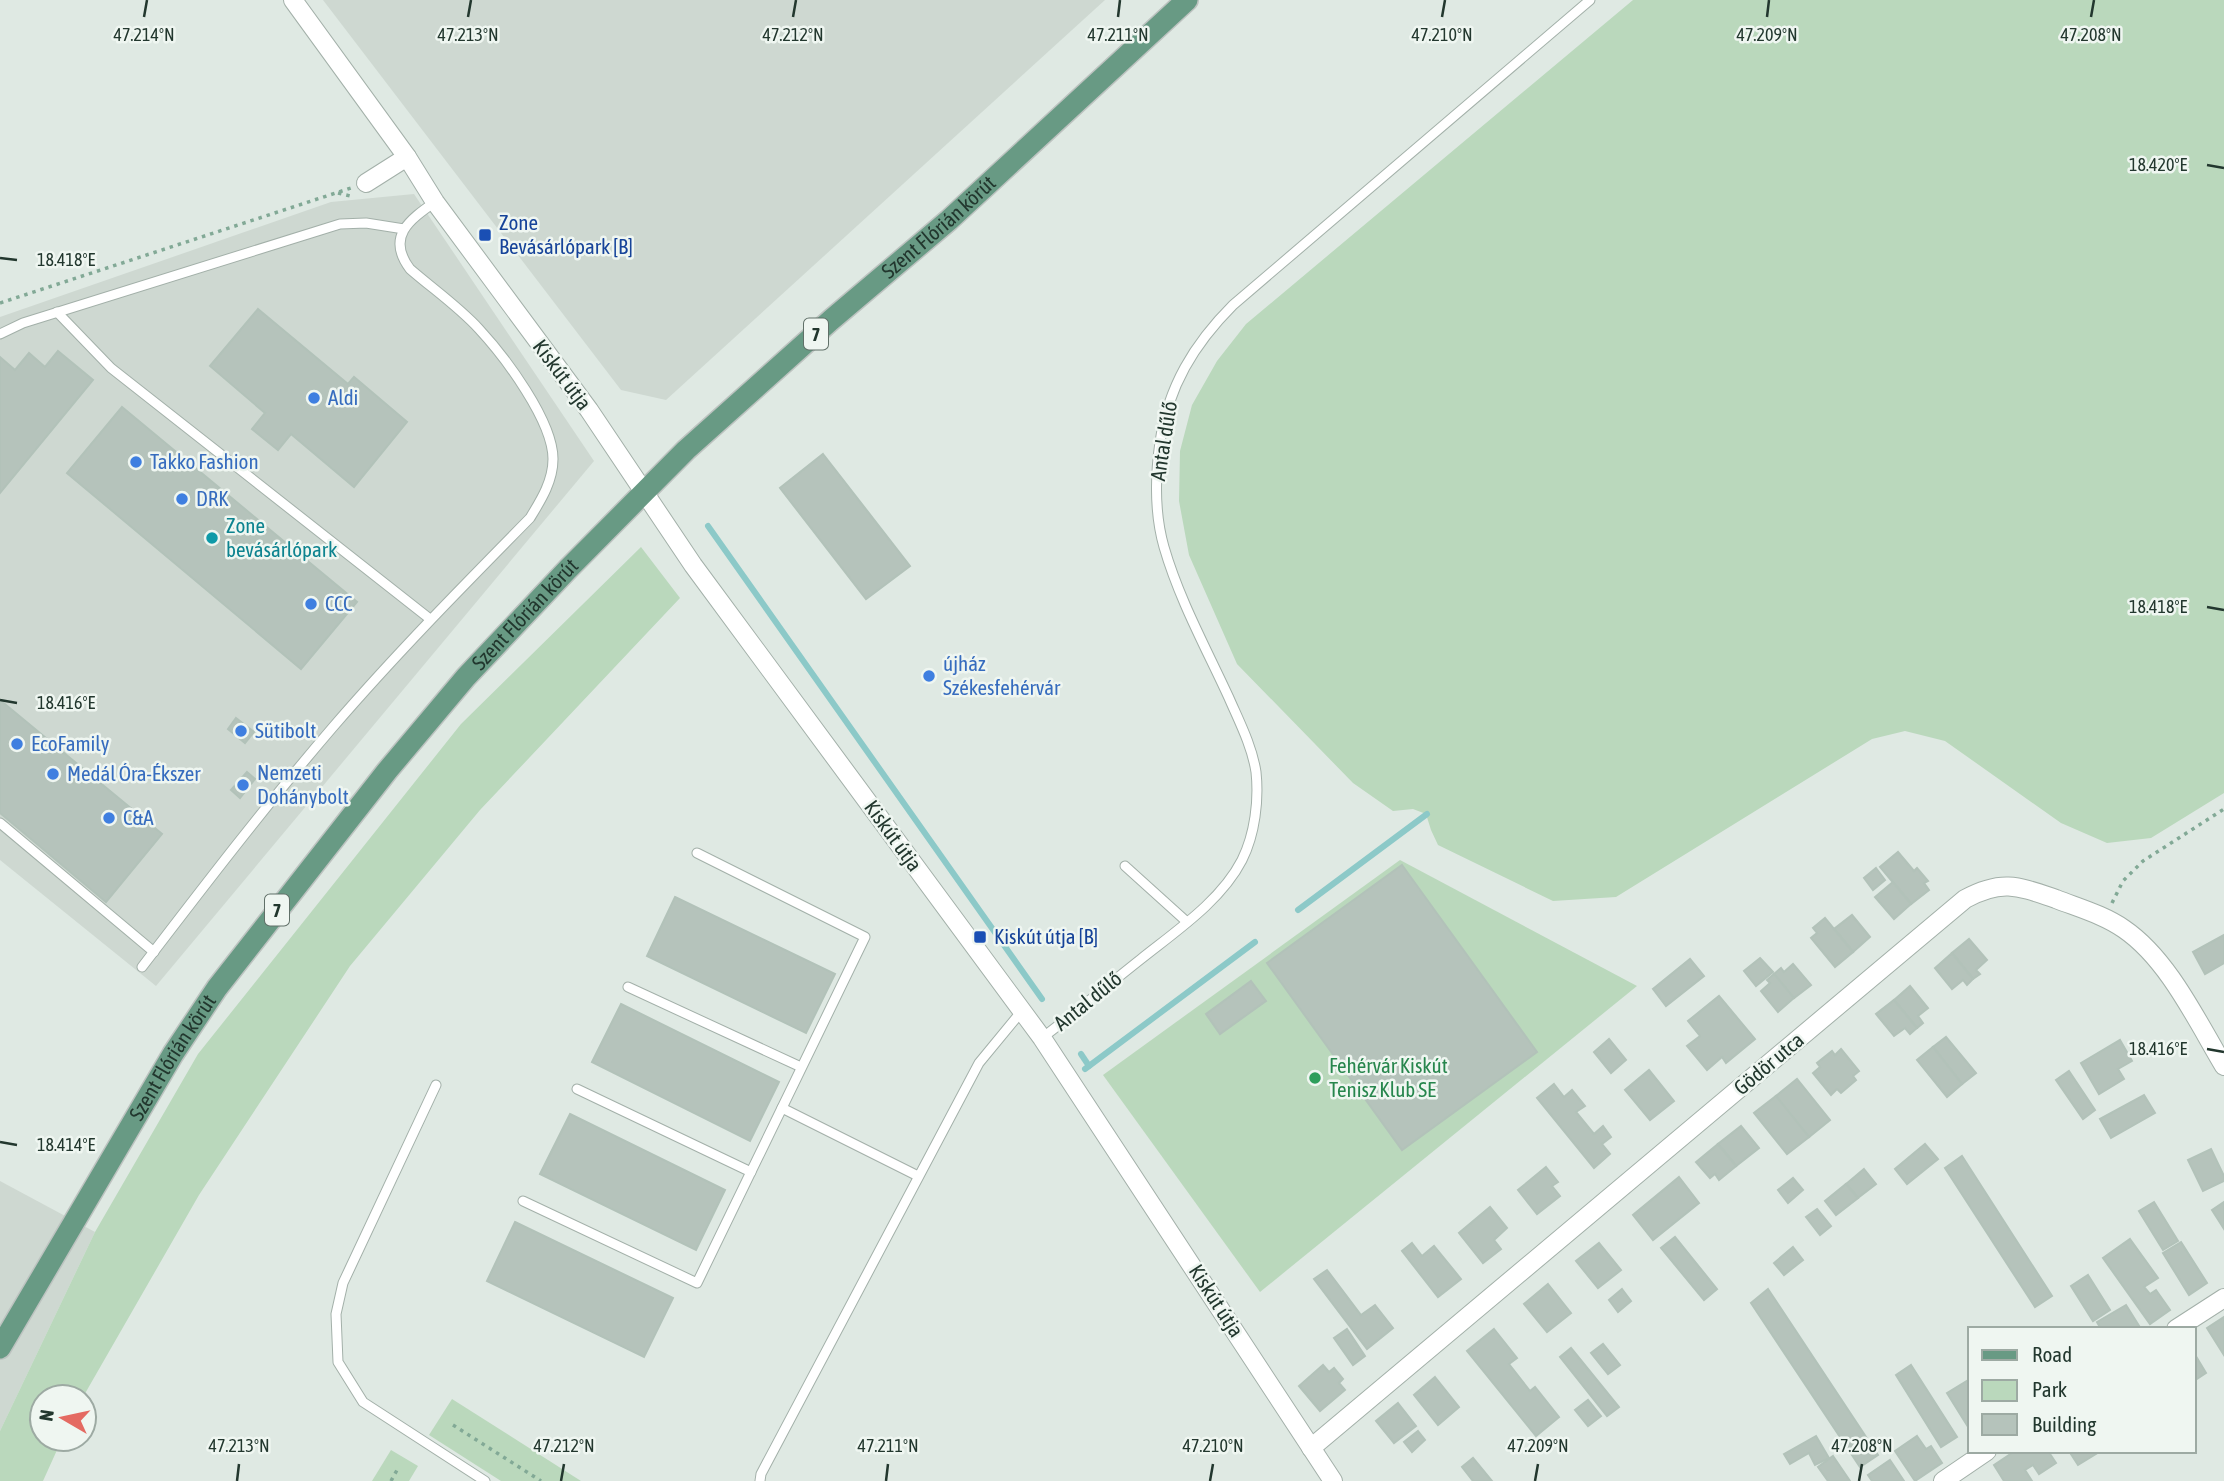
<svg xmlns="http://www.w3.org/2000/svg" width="2224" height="1481" font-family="'Asap Condensed',sans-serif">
<rect width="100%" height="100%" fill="#dfe9e3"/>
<g fill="#ced8d1">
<polygon points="323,0 1105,0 666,400 621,390"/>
<polygon points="414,194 594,461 156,986 0,860 0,317 331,202"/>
<polygon points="0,1181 95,1232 0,1431"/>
</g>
<g fill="#bad8bc">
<polygon points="1633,0 2224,0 2224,793 2151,838 2107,843 2061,823 1945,741 1905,731 1872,739 1616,897 1553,901 1438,845 1431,830 1426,814 1413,809 1393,811 1353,783 1237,664 1189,555 1179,501 1180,451 1192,405 1217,361 1246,324"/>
<polygon points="641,547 680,598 480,810 350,966 199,1195 83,1397 42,1397 42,1439 62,1439 43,1481 0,1481 0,1431 95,1232 198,1054 461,724"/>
<polygon points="1400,860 1637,986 1260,1292 1103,1075"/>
<polygon points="452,1399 581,1481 501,1481 429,1435"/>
<polygon points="391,1450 418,1466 409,1481 372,1481"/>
</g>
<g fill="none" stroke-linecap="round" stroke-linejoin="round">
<g stroke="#8cc9c8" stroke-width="6">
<polyline points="708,526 1042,999"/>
<polyline points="1298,910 1427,814"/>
<polyline points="1081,1054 1089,1066"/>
<polyline points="1085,1069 1255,942"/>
</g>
</g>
<g fill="#b5c3bb" stroke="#b2c2b9" stroke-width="2">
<polygon points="258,309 348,384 354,377 407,422 354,487 291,434 278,450 252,429 265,413 210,366"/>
<polygon points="58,351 93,380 0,493 0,357 15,370 29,353 45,367"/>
<polygon points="122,407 357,602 301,669 67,473"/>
<polygon points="823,454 910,566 866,599 780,488"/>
<polygon points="0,700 162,834 106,902 0,813"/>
<polygon points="236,718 254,732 245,743 228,729"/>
<polygon points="247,772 255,779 240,798 231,790"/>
<polygon points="1898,852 1914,871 1917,868 1928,881 1924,883 1929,890 1911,904 1880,867"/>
<polygon points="1402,865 1537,1052 1402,1150 1267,963"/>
<polygon points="1876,868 1885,880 1873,890 1864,878"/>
<polygon points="1893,882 1911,904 1894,919 1875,897"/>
<polygon points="675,897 835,974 806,1033 647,956"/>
<polygon points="1852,915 1870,937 1853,952 1834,929"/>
<polygon points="1825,918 1853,952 1835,967 1811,938 1817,933 1813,928"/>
<polygon points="2224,935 2224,963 2205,974 2193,952"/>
<polygon points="1969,939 1987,960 1976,970 1980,974 1973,979 1952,953"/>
<polygon points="1952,953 1973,979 1967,985 1963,980 1952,989 1935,968"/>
<polygon points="1760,958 1773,972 1756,986 1744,971"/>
<polygon points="1690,959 1704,976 1666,1006 1653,989"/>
<polygon points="1793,964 1811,985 1794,998 1774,974 1781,968 1784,972"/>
<polygon points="1774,974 1794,998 1778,1012 1761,991 1770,983 1767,980"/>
<polygon points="1251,981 1266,1001 1220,1034 1206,1014"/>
<polygon points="1910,986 1928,1008 1918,1016 1923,1023 1917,1028 1894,1000"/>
<polygon points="1719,996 1755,1039 1726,1063 1722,1057 1707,1070 1687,1046 1700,1036 1688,1021"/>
<polygon points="1894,1000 1917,1028 1910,1034 1905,1028 1894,1036 1876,1014"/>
<polygon points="621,1004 779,1082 750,1141 592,1062"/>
<polygon points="1946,1037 1976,1073 1962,1084 1933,1047"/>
<polygon points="1609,1039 1626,1060 1611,1073 1594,1052"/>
<polygon points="2120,1040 2132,1061 2118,1069 2124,1079 2099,1094 2081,1063"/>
<polygon points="1933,1047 1962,1084 1947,1097 1917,1060"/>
<polygon points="1841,1049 1859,1071 1853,1076 1856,1080 1841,1093 1837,1089 1831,1095 1813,1073 1820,1067 1817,1063 1832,1051 1835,1055"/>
<polygon points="1649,1070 1674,1101 1650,1120 1625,1090"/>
<polygon points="2069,1071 2095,1110 2083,1119 2056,1080"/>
<polygon points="1797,1079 1830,1120 1809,1137 1776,1096"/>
<polygon points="1554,1084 1564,1097 1572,1090 1585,1106 1576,1112 1594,1134 1603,1126 1611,1137 1602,1144 1610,1154 1594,1168 1537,1098"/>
<polygon points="2144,1095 2155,1113 2111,1138 2100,1119"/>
<polygon points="1776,1096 1809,1137 1787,1154 1754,1113"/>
<polygon points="570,1114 725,1190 696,1250 540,1174"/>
<polygon points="1741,1126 1759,1148 1736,1166 1718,1144"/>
<polygon points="1718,1144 1736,1166 1719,1180 1715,1174 1710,1178 1696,1162"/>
<polygon points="1925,1144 1938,1159 1907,1184 1895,1169"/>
<polygon points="2211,1149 2224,1176 2224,1181 2203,1191 2188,1160"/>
<polygon points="1962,1156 2052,1296 2035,1307 1945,1168"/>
<polygon points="1546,1167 1558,1182 1552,1186 1560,1196 1537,1214 1518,1190"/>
<polygon points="1864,1169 1876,1184 1858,1198 1846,1184"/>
<polygon points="1679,1177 1699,1203 1653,1240 1633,1215"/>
<polygon points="1793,1178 1803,1190 1788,1203 1778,1190"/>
<polygon points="1846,1184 1858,1198 1836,1215 1825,1201"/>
<polygon points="2154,1202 2178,1241 2163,1250 2139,1211"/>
<polygon points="2224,1202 2224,1229 2212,1210"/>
<polygon points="1490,1207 1507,1228 1494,1240 1501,1249 1483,1263 1459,1233"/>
<polygon points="1817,1209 1831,1226 1820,1235 1806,1217"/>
<polygon points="515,1222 673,1298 644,1357 487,1281"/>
<polygon points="1675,1237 1717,1289 1704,1300 1661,1248"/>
<polygon points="2130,1239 2158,1278 2144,1287 2150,1294 2156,1290 2170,1310 2150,1324 2103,1258"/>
<polygon points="2181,1242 2207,1283 2189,1295 2163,1253"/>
<polygon points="1412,1243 1422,1256 1434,1246 1461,1279 1438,1297 1402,1251"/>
<polygon points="1599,1243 1621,1270 1598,1288 1576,1261"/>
<polygon points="1793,1247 1803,1260 1784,1275 1774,1263"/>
<polygon points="1327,1270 1361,1315 1375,1305 1393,1328 1367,1349 1314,1279"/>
<polygon points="2088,1275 2110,1310 2093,1321 2071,1286"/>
<polygon points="1548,1284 1571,1313 1547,1332 1524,1304"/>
<polygon points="1622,1289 1631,1301 1618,1312 1609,1300"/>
<polygon points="1768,1289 1878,1455 1860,1467 1751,1303"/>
<polygon points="2126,1305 2141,1329 2101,1329 2097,1322"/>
<polygon points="2224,1317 2224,1355 2207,1328"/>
<polygon points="1347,1329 1365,1356 1353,1365 1334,1338"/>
<polygon points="1494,1329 1517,1358 1509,1364 1530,1391 1535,1387 1559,1417 1536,1436 1467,1351"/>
<polygon points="1603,1344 1620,1365 1608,1374 1591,1353"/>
<polygon points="1571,1348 1619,1407 1607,1416 1560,1357"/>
<polygon points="2194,1353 2206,1373 2194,1381"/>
<polygon points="1323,1365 1329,1372 1334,1368 1343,1379 1339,1383 1345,1390 1320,1411 1299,1386"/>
<polygon points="1911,1365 1957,1437 1941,1447 1896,1375"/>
<polygon points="1435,1377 1459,1407 1438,1425 1414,1395"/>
<polygon points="1970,1379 1970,1430 1947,1393"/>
<polygon points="1588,1400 1601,1416 1588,1426 1575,1410"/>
<polygon points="1398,1403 1416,1426 1394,1443 1376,1421"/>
<polygon points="1418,1431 1425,1440 1412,1452 1404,1442"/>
<polygon points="1816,1436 1829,1458 1815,1465 1809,1453 1790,1464 1784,1454"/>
<polygon points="1917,1436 1926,1449 1931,1446 1942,1463 1915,1481 1895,1451"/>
<polygon points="2015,1451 2048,1451 2056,1463 2039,1474 2033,1465 2025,1470 2032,1481 2004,1481 1994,1465"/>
<polygon points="2069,1451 2098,1451 2099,1452 2078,1465"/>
<polygon points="1833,1456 1850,1481 1828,1481 1818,1467"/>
<polygon points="1473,1458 1492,1481 1473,1481 1462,1467"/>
<polygon points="1890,1460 1904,1481 1872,1481 1868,1475"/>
</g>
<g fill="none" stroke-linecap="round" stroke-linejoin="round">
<defs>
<g id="lane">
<polyline points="57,312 111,368 430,619"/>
<polyline points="0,334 23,323 340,224 366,223 404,229"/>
<polyline points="0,823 154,952"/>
<polyline points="1125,866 1187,922"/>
<path d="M 142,967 C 204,886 266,805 333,727 C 396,654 463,586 530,518 C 541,500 553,481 553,459 C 553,421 505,357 479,329 C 459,307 433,289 410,269 C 386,237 409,220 435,202"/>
<polyline points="628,987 801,1067"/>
<path d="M 1042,1038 C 1075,1013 1108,985 1141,959 C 1176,931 1221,901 1242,860 C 1255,834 1259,800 1256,772 C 1252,746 1239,721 1229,698 C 1206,648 1179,599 1164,547 C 1154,512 1155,477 1160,442 C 1168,387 1194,344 1233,305 L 1590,0"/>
<polyline points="436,1085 343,1283 336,1314 338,1362 363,1402 485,1481"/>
<polyline points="577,1089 751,1172"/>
<polyline points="782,1108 918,1176"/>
<polyline points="523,1201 697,1283 865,937 697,853"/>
<polyline points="760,1481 761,1474 979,1063 1021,1012"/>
</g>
<g id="street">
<polyline points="293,0 407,157 435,202 589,410 693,565 1042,1038 1333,1481"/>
<polyline points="366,183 407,157"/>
<polyline points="2176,1329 2224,1298"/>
<path d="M 1311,1448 L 1965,899 C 2002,879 2018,886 2056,899 C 2079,908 2104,915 2124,929 C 2168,959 2197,1021 2224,1066"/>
<polyline points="1943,1481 1987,1451"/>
</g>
<g id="primary">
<path id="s1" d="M 0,1348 L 173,1054 L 217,988 L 387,771 L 466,677 L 568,569 L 686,450 L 831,320 L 949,220 L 1187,0"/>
</g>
</defs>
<use href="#lane" stroke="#a3b0a9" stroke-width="11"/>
<use href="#street" stroke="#a3b0a9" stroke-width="20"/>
<use href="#primary" stroke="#bdc3c0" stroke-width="24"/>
<g stroke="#82a996" stroke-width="3.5" stroke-dasharray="3.5 5" stroke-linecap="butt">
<polyline points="338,193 354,197"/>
<polyline points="0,303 351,188"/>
<polyline points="2112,903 2123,881 2143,861 2224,809"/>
<polyline points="453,1425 541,1481"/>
<polyline points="391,1481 397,1470"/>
</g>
<use href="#lane" stroke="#fff" stroke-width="9"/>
<use href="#street" stroke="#fff" stroke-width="18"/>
<use href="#primary" stroke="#689a84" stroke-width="21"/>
</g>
<path fill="none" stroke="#22372e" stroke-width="2.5" d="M 144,17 L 147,0M 468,17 L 471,0M 793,17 L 796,0M 1118,17 L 1120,0M 1442,17 L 1445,0M 1767,17 L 1769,0M 2091,17 L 2094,0M 2207,165 L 2224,168M 0,258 L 17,260M 2207,607 L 2224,610M 0,700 L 17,703M 2207,1049 L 2224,1052M 0,1142 L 17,1145M 237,1481 L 239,1464M 561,1481 L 564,1464M 886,1481 L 888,1464M 1210,1481 L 1213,1464M 1535,1481 L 1538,1464M 1859,1481 L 1862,1464"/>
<g fill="#1a4fb4" stroke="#eff6f1" stroke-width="2.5">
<rect x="478" y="228" width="14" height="14" rx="3.5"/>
<rect x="973" y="930" width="14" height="14" rx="3.5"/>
</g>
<g fill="#3f7fe0" stroke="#eff6f1" stroke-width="2.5">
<circle cx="314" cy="398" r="7"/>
<circle cx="136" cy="462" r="7"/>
<circle cx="182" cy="499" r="7"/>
<circle cx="311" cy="604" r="7"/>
<circle cx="929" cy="676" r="7"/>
<circle cx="241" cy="731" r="7"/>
<circle cx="17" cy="744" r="7"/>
<circle cx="53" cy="774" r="7"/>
<circle cx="243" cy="785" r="7"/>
<circle cx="109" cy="818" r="7"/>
</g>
<circle fill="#0f9aa8" stroke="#eff6f1" stroke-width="2.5" cx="212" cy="538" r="7"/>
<circle fill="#2e9e5b" stroke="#eff6f1" stroke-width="2.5" cx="1315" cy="1078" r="7"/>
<g text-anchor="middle" stroke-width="5" stroke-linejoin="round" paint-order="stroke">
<g fill="#eff6f1" stroke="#607068" stroke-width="2">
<rect x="804" y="318.5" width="24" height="31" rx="5"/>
<rect x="265" y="894.5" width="24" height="31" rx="5"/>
</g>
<g font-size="19" font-weight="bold" fill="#22372e">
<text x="816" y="341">7</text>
<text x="277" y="917">7</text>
</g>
<g font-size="21" fill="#164399" stroke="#eff6f1" text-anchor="start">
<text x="499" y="230">Zone<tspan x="499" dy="24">Bevásárlópark [B]</tspan></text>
<text x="994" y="944">Kiskút útja [B]</text>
</g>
<g font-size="21" fill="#22372e" stroke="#eff6f1">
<text dy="7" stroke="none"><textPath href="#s1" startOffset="1472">Szent Flórián körút</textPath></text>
<text transform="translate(562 375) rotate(53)" y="7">Kiskút útja</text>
<text transform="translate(1164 441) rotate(-81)" y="7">Antal dűlő</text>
<text dy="7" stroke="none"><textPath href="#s1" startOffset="905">Szent Flórián körút</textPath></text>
<text transform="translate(893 836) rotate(54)" y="7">Kiskút útja</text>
<text transform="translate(1088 1001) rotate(-39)" y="7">Antal dűlő</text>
<text dy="7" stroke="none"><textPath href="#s1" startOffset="338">Szent Flórián körút</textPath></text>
<text transform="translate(1769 1064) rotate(-40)" y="7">Gödör utca</text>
<text transform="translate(1216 1301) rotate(57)" y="7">Kiskút útja</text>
</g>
<g font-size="21" fill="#366cbe" stroke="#eff6f1" text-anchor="start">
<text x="328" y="405">Aldi</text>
<text x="150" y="469">Takko Fashion</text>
<text x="196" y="506">DRK</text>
<text x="325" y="611">CCC</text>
<text x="943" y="671">újház<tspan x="943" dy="24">Székesfehérvár</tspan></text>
<text x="255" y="738">Sütibolt</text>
<text x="31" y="751">EcoFamily</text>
<text x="257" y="780">Nemzeti<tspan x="257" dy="24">Dohánybolt</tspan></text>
<text x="67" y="781">Medál Óra-Ékszer</text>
<text x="123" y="825">C&amp;A</text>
</g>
<g font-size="21" fill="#0d838f" stroke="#eff6f1" text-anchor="start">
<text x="226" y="533">Zone<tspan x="226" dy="24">bevásárlópark</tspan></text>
</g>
<g font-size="21" fill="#27864d" stroke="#eff6f1" text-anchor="start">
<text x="1329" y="1073">Fehérvár Kiskút<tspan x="1329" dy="24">Tenisz Klub SE</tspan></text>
</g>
</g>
<g font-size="18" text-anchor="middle" fill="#22372e" stroke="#eff6f1" stroke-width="5" stroke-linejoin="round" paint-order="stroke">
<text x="144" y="41">47.214°N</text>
<text x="468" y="41">47.213°N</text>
<text x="1442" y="41">47.210°N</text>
<text x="1767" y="41">47.209°N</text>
<text x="793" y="41">47.212°N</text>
<text x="1118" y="41">47.211°N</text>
<text x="2091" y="41">47.208°N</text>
<text x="2158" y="171">18.420°E</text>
<text x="66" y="266">18.418°E</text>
<text x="2158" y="613">18.418°E</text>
<text x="66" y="709">18.416°E</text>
<text x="2158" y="1055">18.416°E</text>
<text x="66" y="1151">18.414°E</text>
<text x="239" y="1452">47.213°N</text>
<text x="564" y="1452">47.212°N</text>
<text x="888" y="1452">47.211°N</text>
<text x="1213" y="1452">47.210°N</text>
<text x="1538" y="1452">47.209°N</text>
<text x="1862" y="1452">47.208°N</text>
</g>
<rect x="1968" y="1327" width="228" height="126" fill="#eff6f1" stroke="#9daaa3" stroke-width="2"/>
<rect x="1982" y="1350" width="35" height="10" fill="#689a84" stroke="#9daaa3" stroke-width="2"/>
<text x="2032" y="1362" font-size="21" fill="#22372e">Road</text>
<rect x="1982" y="1380" width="35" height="21" fill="#bad8bc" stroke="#9daaa3" stroke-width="2"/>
<text x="2032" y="1397" font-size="21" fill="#22372e">Park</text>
<rect x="1982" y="1414" width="35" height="21" fill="#b5c3bb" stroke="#9daaa3" stroke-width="2"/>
<text x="2032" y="1432" font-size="21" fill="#22372e">Building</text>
<g transform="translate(63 1418) rotate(279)"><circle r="33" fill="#eff6f1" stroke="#9daaa3" stroke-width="2"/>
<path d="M0-5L12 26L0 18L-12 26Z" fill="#e46a62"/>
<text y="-10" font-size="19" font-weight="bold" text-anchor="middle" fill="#22372e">N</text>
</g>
</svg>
